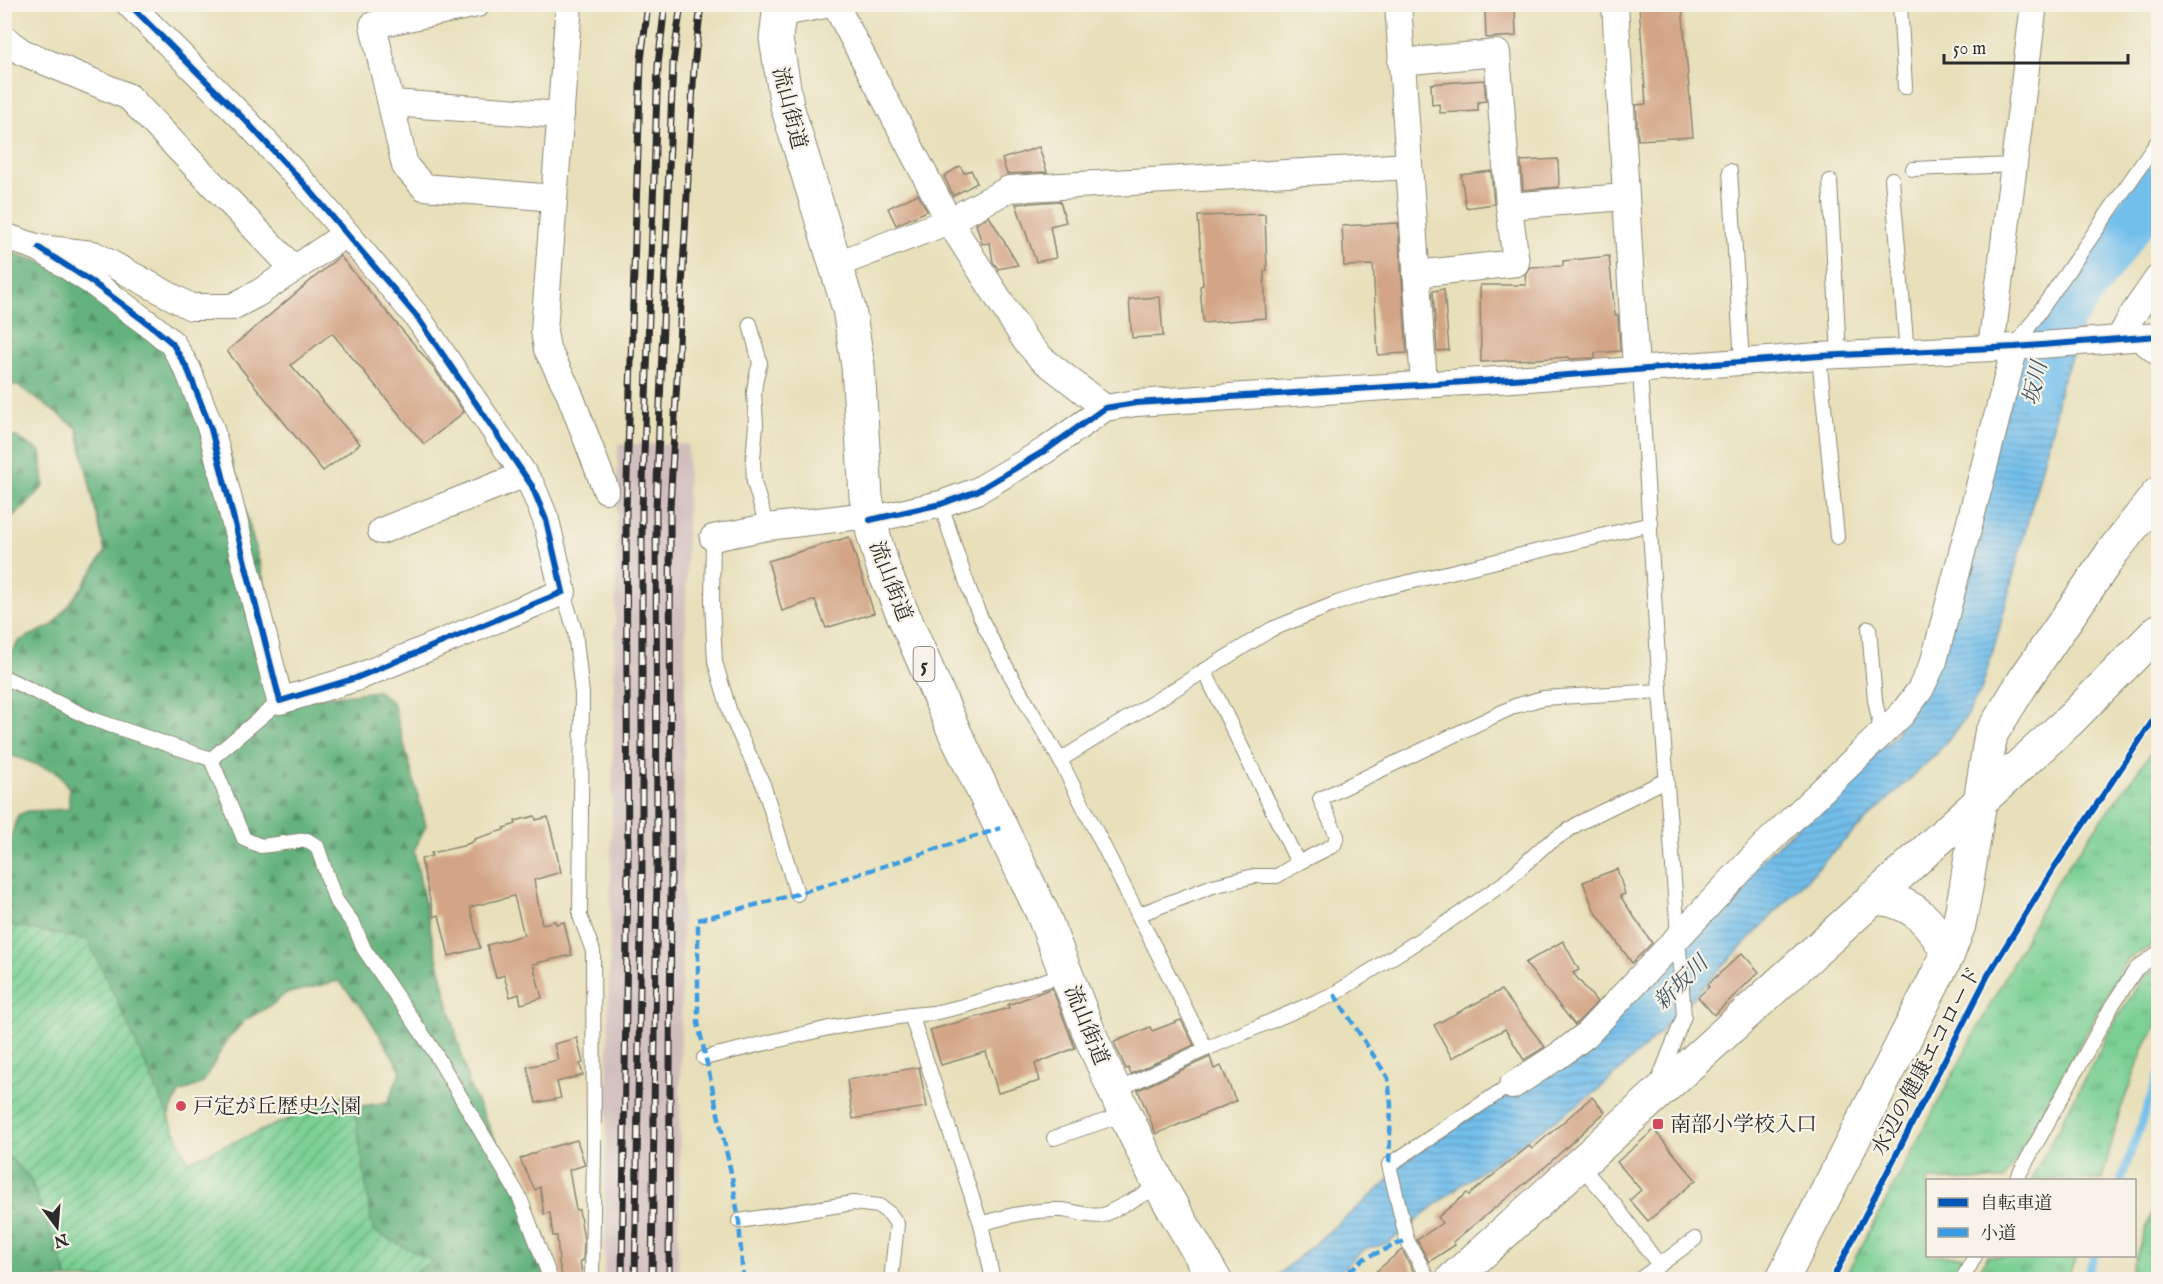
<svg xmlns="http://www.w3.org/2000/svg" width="2163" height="1284" font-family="'IM FELL English','Noto Serif JP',serif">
<defs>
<pattern id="grass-tufts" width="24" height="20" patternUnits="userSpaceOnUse" patternTransform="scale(1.5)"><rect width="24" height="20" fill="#7bd094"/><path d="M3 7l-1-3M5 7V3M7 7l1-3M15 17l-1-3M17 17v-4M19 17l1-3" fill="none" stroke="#65a979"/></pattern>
<pattern id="forest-firs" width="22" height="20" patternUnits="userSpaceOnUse" patternTransform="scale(1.5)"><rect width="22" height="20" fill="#64b27e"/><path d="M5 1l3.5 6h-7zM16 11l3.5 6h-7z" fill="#539167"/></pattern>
<pattern id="garden-furrows" width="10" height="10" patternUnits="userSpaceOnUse" patternTransform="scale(1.5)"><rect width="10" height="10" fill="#7bd094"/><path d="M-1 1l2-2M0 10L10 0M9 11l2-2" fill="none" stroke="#65a979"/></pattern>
<pattern id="water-rules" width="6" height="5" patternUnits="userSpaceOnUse" patternTransform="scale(1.5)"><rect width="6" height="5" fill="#73bfec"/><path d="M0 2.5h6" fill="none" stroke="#5f9bbf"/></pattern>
</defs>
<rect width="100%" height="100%" fill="#f7f3e8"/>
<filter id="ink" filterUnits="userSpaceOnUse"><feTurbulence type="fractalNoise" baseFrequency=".0167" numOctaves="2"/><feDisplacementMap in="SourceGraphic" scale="12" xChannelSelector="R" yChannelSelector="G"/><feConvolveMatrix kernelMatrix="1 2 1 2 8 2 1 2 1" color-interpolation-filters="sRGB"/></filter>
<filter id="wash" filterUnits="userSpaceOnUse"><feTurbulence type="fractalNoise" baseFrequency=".008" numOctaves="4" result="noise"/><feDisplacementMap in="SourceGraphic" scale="24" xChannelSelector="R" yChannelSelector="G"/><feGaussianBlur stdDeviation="1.35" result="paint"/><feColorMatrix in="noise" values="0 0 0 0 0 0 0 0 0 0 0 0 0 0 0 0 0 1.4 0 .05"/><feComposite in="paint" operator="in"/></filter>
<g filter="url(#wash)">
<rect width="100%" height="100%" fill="#e8e0ba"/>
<polygon fill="#d1bfbd" points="618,444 688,444 678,1279 604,1280"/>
<g fill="url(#grass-tufts)" stroke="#537e60" stroke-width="1.5">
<polygon points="2158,743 2158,943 2127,959 2004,1180 1928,1180 1928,1256 1963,1256 1949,1279 1844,1279 2054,885"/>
<polygon points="2158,969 2158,1025 2144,1047 2119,1114 2102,1180 2031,1180 2117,1018 2144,976"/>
<polygon points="2158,1195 2158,1279 2128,1279"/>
<polygon points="1988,1256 2076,1256 2067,1279 1974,1279"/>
</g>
<g fill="url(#forest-firs)" stroke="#486e54" stroke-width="1.5" fill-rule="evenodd">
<path d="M 5,250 L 70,272 L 158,339 L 227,446 L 260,564 L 278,653 L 291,683 L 306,699 L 378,691 L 393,703 L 426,826 L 414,851 L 432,937 L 469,1085 L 535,1222 L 545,1279 L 416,1279 L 383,1246 L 327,1279 L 5,1279 L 5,850 L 8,845 L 18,815 L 28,811 L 69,809 L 69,788 L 57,772 L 5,753 L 5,662 L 19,641 L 53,625 L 83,586 L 105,552 L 77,428 L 20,387 L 5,382 ZM 339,981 L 366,1013 L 401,1070 L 388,1102 L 336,1110 L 204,1183 L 155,1145 L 179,1093 L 203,1083 L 227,1040 L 245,1020 L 275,1003 L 285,994 Z"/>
<polygon points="5,437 16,437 41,452 44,486 26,505 7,521 11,594 5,623"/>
</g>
<polygon fill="url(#garden-furrows)" stroke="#537e60" stroke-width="1.5" points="5,924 88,940 117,1000 188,1161 352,1093 373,1231 433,1261 405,1279 68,1279 30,1178 5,1153"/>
<polygon fill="url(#water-rules)" stroke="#4f758c" stroke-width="1.5" points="2082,330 2060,386 2053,425 1996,641 1981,690 1964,720 1936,754 1842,843 1644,1048 1597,1091 1458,1187 1387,1244 1366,1248 1330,1279 1272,1280 1385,1184 1401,1164 1513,1090 1896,735 2021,360"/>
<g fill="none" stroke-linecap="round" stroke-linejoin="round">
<g stroke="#73bfec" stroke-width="8">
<polyline points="2121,1180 2158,1076"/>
<polyline points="2085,1280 2094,1256"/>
</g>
<polyline stroke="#73bfec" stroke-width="45" points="2033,388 2044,341 2158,187"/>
</g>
<g id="blocks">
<g fill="#d3a485">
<polygon points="1639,4 1682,4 1693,137 1638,140 1636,105 1646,104"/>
<polygon points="1515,9 1516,36 1486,38 1485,11"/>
<polygon points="1484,80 1486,101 1478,102 1478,111 1440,113 1439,104 1432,105 1431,84"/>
<polygon points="1039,147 1047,172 1007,174 1002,159"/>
<polygon points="1558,159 1559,187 1523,190 1521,161"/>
<polygon points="960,166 964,173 971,170 977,183 953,196 944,176"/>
<polygon points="1491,171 1494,204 1466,208 1461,175"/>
<polygon points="918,194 927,211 896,225 888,208"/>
<polygon points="1060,201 1066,222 1050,226 1056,258 1036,262 1016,204"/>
<polygon points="1265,214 1267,271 1264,271 1266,318 1203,323 1200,286 1203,285 1198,216"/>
<polygon points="989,216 1018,265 998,269 993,262 990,243 982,244 976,224"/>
<polygon points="1398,223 1407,353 1378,355 1373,265 1344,266 1342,226"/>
<polygon points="340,256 433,367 464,412 424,444 332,333 291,365 360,444 323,471 227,351"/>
<polygon points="1609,256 1615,315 1618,315 1620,351 1595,353 1595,358 1569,359 1569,357 1481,362 1480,285 1526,285 1525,275 1530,267 1563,266 1563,261"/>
<polygon points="1444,289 1449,350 1437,351 1433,291"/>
<polygon points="1160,297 1163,336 1132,338 1129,299"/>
<polygon points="849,537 874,613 826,628 815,600 782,611 768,561"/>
<polygon points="535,816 536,820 548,817 561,872 534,880 542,924 555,921 556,924 564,922 572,955 533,964 542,998 521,1004 519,994 510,997 504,975 496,978 487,945 524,935 514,896 470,907 480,948 449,956 439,915 434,917 421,859 432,856 431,853 463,846 474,841 474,839 504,830 504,828 516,824 515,821"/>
<polygon points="1617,869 1625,894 1620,896 1652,943 1632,963 1594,910 1583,882"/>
<polygon points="1563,941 1579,970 1573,973 1597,1002 1575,1025 1525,963"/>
<polygon points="1742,953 1759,972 1714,1015 1698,997 1709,987 1707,985"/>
<polygon points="1052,988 1075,1048 1035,1064 1040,1081 998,1093 986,1052 941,1065 930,1030 1009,1008 1008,1005"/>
<polygon points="1501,990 1545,1047 1524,1060 1505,1029 1452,1058 1434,1025"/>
<polygon points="1181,1020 1194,1045 1131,1074 1128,1068 1126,1069 1114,1042 1150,1027 1152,1031"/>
<polygon points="577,1038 583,1063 580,1064 583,1075 557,1082 561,1098 536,1103 527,1067 558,1060 554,1044"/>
<polygon points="1210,1057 1214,1069 1221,1066 1236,1101 1156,1134 1138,1090"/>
<polygon points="919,1067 927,1107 853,1119 847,1080"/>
<polygon points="1592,1097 1605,1112 1546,1166 1453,1242 1455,1245 1429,1262 1417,1240 1442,1223 1438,1217 1467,1193 1469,1195 1529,1146 1532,1149"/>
<polygon points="1654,1130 1696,1180 1648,1221 1630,1200 1641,1190 1617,1162"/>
<polygon points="577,1140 585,1165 569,1170 576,1210 579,1210 584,1240 583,1261 580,1261 583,1280 563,1280 559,1263 557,1236 553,1236 550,1213 544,1214 540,1187 535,1190 520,1159 541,1150"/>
<polygon points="1402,1250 1418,1280 1366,1280 1399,1252"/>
</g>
</g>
</g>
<g filter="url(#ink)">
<use href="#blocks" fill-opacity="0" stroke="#8a8672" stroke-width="1.5"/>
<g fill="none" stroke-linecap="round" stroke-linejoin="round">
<defs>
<g id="service">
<polyline points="1900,4 1905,87"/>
<polyline points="1913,169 2014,165"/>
<polyline points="1730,171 1742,362"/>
<polyline points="1892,179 1907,352"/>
<polyline points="1830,181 1839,355"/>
<polyline points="750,324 760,363 756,378 754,392 756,424 753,460 754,482 767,527"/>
<polyline points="2132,339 2158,360"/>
<polyline points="2015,347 2158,141"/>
<polyline points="1819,356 1837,537"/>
<polyline points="1640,370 1660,691 1684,1016 1657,1084"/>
<path d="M 941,504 C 953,542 964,580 980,616 C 1003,666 1033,713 1060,760"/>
<polyline points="713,538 712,601 715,662 731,716 763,784 797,894"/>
<polyline points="563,592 575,631 582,694 580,916 593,951 594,1150 592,1280"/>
<polyline points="1869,628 1875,700 1882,735"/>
<polyline points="4,677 92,719 211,759 280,701"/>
<polyline points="211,759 244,839 261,846 307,840 317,846 335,899 354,925 364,949 432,1048 520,1198 551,1280"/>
<polyline points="1298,863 1334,845 1337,836 1320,799 1515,706 1543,698 1660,691"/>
<polyline points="1140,914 1213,886 1254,876 1277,876 1298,863 1204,670"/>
<polyline points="911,1015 981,1224 993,1280"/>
<polyline points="1206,1049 1060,760 1272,629 1337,603 1380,589 1651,524"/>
<polyline points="704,1058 829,1028 911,1015 933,1013 964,1006 1066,974"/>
<polyline points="1115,1091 1206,1049 1334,994 1448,922 1504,883 1543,847 1579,823 1666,780"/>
<polyline points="1054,1138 1125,1114"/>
<polyline points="1578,1163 1615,1205 1659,1265"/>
<polyline points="2016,1180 2113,1004 2136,969 2158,953"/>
<polyline points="739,1221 853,1203 879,1206 890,1214 897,1224 891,1280"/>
<path d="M 981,1224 C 1006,1216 1035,1209 1061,1210 C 1077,1211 1088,1218 1104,1215 L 1160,1186"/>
<polyline points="1429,1280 1407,1240 1389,1165 1510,1085 1512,1086"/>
<polyline points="1639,1280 1695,1239"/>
<polyline points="1962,1280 1975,1256"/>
</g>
<g id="minor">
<polyline points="477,4 373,25 405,166 424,187 554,198"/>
<polyline points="569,4 544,331 547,349 568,390 606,490"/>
<polyline points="835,4 949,221 1025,340 1041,358 1105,408"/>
<polyline points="1398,4 1424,384"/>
<polyline points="1615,4 1636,370"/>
<polyline points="777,14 831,4"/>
<polyline points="4,38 22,52 129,97 293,268"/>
<polyline points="1401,62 1497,53 1509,206 1516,263 1416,274"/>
<polyline points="392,103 561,115"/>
<polyline points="1509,206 1625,197"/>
<polyline points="4,236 39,248 93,254 191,307 232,307 257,294 346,234"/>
<polyline points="39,248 92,282 154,328 172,343 188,370 211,429 280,701 356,678 563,592 546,520 532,486 418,318 307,187 247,122 129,4"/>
<polyline points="835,265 949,221 1009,189 1409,166"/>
<polyline points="2120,338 2131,317 2158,278"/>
<polyline points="1991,348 2034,4"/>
<polyline points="870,520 941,504 977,491 1046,450 1105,408 1136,403 1528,378 1819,356 2015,347 2158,336"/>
<polyline points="381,531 523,475"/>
<polyline points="713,538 767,527 869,515"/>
<polyline points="1512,1086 1561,1054 1586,1035 1763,847 1902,714 1920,690 1934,661 2015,347"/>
</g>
<g id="tertiary">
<path d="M 1872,898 C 1880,899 1889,899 1896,902 C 1922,910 1936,931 1948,954"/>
<polyline points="1452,1280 2070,720 2158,631"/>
<polyline points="1782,1280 1948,954 1959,925 1966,888 1991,734 2025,679 2114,550 2158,494"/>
</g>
<polyline id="primary" points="780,4 776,39 787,106 849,309 858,366 866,497 873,533 884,571 955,733 1042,912 1090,1035 1125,1114 1160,1186 1215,1280"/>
</defs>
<use href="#service" stroke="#8a8672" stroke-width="16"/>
<use href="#minor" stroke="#8a8672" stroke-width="28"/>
<use href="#tertiary" stroke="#8a8672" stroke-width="35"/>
<use href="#primary" stroke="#8a8672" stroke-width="35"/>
<use href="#service" stroke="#fff" stroke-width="14"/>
<use href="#minor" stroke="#fff" stroke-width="26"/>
<use href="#tertiary" stroke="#fff" stroke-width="33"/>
<use href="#primary" stroke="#fff" stroke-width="33"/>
<defs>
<g id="rail">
<polyline points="622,1280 628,866 626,510 641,60 648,4"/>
<polyline points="635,1280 642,869 642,510 658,65 665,4"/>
<polyline points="652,1280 657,868 656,509 673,63 681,4"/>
<polyline points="669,1280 671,872 670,508 694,67 701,4"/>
</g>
</defs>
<use href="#rail" stroke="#2b2b2b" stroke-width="7"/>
<use href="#rail" stroke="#f7f3e8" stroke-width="4.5" stroke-dasharray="14" stroke-linecap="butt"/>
<g stroke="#3d9ce1" stroke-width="4.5" stroke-dasharray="9 4.5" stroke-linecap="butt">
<polyline points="1334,994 1388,1078 1391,1105 1389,1165"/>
<polyline points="743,1280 739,1221 732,1177 698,1023 698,920 797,894 1001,828"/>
<polyline points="1339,1280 1363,1259 1407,1240"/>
</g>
<defs>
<g id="cycleway">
<polyline points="39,248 92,282 154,328 172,343 188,370 211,429 280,701 356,678 563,592 546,520 532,486 418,318 307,187 247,122 129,4"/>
<polyline points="870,520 941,504 977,491 1046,450 1105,408 1136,403 1528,378 1819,356 2015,347 2158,336"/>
<polyline points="1832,1280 1988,975 2054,868 2158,713"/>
</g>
</defs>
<use href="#cycleway" stroke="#f7f3e8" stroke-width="10"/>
<use href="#cycleway" stroke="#0057b8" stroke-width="6"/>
</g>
</g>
<g fill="#d1495b" stroke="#f7f3e8" stroke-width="2">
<circle cx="181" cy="1106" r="6"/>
<rect x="1652" y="1118" width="12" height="12" rx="3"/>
</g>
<g text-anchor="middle" stroke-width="4.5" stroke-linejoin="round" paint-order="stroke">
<rect fill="#f7f3e8" stroke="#686764" stroke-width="1.5" x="913.5" y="647" width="21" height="34" rx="4.5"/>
<g font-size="20" font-weight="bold" fill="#2b2b2b">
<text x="924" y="671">5</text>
</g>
<g font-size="21" fill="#2b2b2b" stroke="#f7f3e8">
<text transform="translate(790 108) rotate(76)" y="7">流山街道</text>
<text transform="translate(891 581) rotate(69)" y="7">流山街道</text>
<text transform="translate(1087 1025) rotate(68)" y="7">流山街道</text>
<text transform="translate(1926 1061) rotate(-62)" y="7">水辺の健康エコロード</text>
</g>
<g font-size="21" fill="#2b2b2b" stroke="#f7f3e8" text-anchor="start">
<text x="193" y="1113">戸定が丘歴史公園</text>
<text x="1670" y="1131">南部小学校入口</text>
</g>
<g font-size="22" font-style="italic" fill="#415765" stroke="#f7f3e8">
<text transform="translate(2034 383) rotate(-77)" y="8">坂川</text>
<text transform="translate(1680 982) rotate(-45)" y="8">新坂川</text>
</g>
</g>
<rect width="2163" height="1284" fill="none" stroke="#f7f3e8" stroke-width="24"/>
<rect x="1926" y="1179" width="210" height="78" fill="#f7f3e8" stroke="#a5a39c" stroke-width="1.5"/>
<rect x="1938" y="1198" width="30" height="9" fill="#0057b8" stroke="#a5a39c" stroke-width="1.5"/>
<text x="1980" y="1209" font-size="18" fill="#2b2b2b">自転車道</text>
<rect x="1938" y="1228" width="30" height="9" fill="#3d9ce1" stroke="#a5a39c" stroke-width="1.5"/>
<text x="1980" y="1239" font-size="18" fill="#2b2b2b">小道</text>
<g transform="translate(57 1227) rotate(164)" stroke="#f7f3e8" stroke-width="4.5" paint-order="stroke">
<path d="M0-4.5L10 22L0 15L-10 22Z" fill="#2b2b2b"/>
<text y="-9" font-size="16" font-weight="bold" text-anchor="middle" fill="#2b2b2b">N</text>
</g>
<path d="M1944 54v9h184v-9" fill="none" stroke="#2b2b2b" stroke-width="3"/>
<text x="1953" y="54" font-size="18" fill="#2b2b2b" stroke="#f7f3e8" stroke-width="4.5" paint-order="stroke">50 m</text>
</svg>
